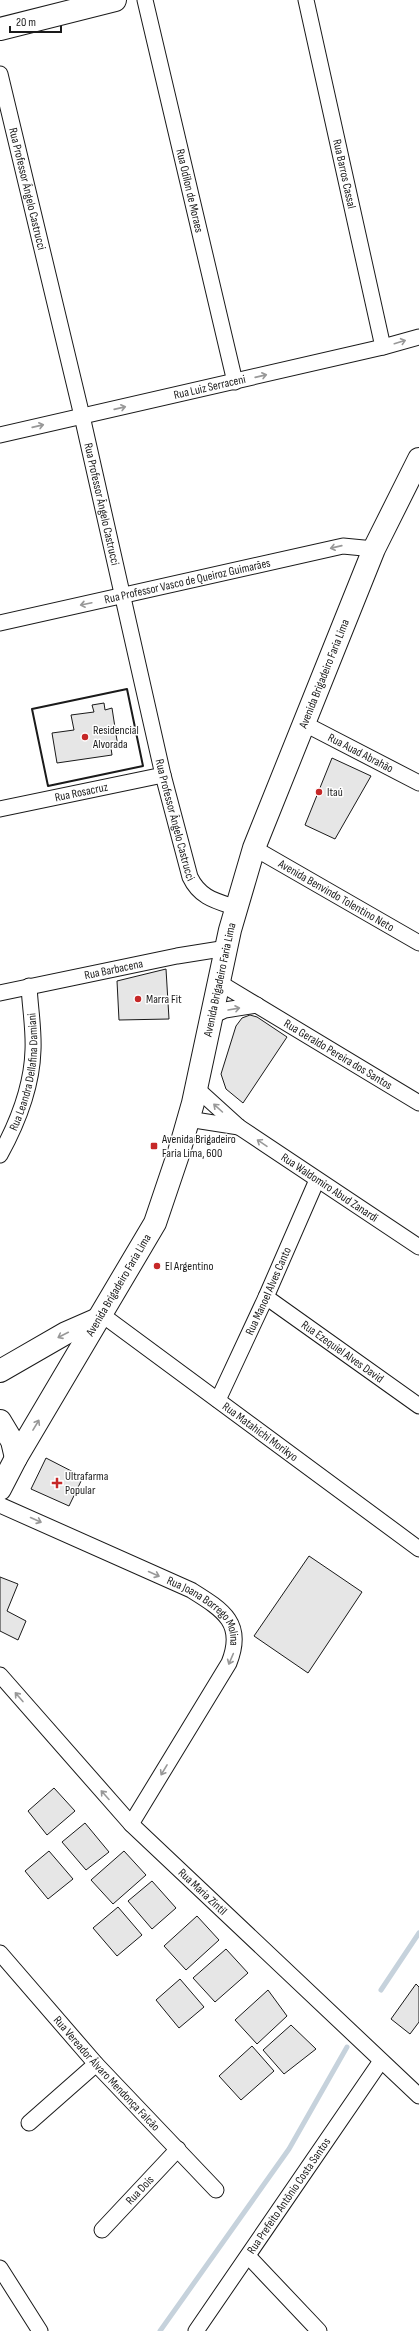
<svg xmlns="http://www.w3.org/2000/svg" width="419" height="2331" font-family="'Sofia Sans Condensed',sans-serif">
<rect width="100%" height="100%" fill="#fff"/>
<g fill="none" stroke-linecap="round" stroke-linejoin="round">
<g stroke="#c6d2dc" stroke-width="5">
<polyline points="381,1990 419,1933"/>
<polyline points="160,2331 289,2149 347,2047"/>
</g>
</g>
<g fill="#e6e6e6" stroke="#1a1a1a">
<polygon points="104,703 105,710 112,708 118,747 111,748 112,755 57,763 52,733 74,730 71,715 94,712 92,705"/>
<polygon points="332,758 371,776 335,839 305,825"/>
<polygon points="166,969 169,1019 119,1020 117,981"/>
<polygon points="250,1015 257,1017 287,1037 243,1103 226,1089 221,1074 236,1026 242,1018"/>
<polygon points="46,1458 83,1477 69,1506 31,1489"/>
<polygon points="309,1556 362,1592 308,1673 254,1636"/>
<polygon points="0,1577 18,1584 7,1611 26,1621 18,1640 0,1631"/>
<polygon points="54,1788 75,1811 47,1835 28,1811"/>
<polygon points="85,1823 109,1852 86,1870 62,1842"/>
<polygon points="49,1851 73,1879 48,1899 25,1871"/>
<polygon points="124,1851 146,1875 113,1904 91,1880"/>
<polygon points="152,1881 176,1908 152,1929 128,1901"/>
<polygon points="118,1907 142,1935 117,1956 93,1928"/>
<polygon points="197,1916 219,1940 186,1970 164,1946"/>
<polygon points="226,1949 248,1973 215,2002 193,1978"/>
<polygon points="180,1979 204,2007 179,2028 156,2000"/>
<polygon points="416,1984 419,1987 419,2022 410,2034 391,2019"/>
<polygon points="268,1990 287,2016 257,2044 235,2020"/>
<polygon points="291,2025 316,2049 284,2074 263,2050"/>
<polygon points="252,2046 274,2071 241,2100 219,2076"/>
</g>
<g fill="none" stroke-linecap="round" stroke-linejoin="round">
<defs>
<g id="minor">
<path id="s1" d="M 145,0 L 235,382"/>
<path id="s2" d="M 306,0 L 383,347"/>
<path id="s3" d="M 0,74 L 82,416 L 163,775 L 190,877 C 200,898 216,901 237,908"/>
<path id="s4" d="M 0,435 L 383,347 L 419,337"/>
<path id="s5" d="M 0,623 L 343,546 L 374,549"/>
<path id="s6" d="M 303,723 L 419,783"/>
<path id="s7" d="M 0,809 L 163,775"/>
<path id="s8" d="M 254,848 L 419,943"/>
<path id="s9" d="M 220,983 L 419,1103"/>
<path id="s10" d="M 0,993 L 177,956 L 227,948"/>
<polyline points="212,1016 225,1010 257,1005"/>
<path id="s11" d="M 196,1088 L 239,1127 L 419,1247"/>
<polyline points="188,1119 239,1127"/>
<path id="s12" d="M 0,1155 C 17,1124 32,1087 33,1050 C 34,1029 30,1007 29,986"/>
<path id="s13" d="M 266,1297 L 419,1406"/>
<path id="s14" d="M 101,1314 L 419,1549"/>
<path id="s15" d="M 218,1400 L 266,1297 L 317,1180"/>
<path id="s16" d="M 0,1505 L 191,1590 C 223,1610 245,1623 229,1663 L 131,1824"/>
<path id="s17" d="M 0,1675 L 131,1824 L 419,2096"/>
<path id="s18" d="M 0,1953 L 96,2064 L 216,2190"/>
<polyline points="29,2123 96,2064"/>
<path id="s19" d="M 102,2230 L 178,2149"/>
<polyline points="248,2256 319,2331"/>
<polyline points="0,2268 40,2331"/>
<path id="s20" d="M 196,2331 L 381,2061"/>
</g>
<g id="secondary">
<polyline points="0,29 115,0"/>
<polyline points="0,1371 66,1333 98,1319"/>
<polyline points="0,1421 12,1441 16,1458"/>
<path id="s21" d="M 0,1489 L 16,1458 L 155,1223 L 179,1152 L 193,1103 L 230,930 L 254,848 L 374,549 L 419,459"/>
</g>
</defs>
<use href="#minor" stroke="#1a1a1a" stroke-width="17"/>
<use href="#secondary" stroke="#1a1a1a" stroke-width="24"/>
<use href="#minor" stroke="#fff" stroke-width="15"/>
<use href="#secondary" stroke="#fff" stroke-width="22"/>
<polygon stroke="#1a1a1a" stroke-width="2" points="127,689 143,766 48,786 32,709"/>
</g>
<defs><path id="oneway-shaft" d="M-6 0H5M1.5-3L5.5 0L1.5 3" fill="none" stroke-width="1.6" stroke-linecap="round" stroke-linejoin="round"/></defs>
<g stroke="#989898">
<use href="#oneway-shaft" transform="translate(400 342) rotate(-17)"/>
<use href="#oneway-shaft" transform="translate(261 376) rotate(-13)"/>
<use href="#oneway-shaft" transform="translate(120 408) rotate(-13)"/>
<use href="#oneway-shaft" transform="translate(38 426) rotate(-13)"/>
<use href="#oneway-shaft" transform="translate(336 547) rotate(167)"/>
<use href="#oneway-shaft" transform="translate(86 604) rotate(168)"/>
<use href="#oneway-shaft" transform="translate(234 1009) rotate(-10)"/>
<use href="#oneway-shaft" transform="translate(218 1108) rotate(-138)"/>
<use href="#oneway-shaft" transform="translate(262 1143) rotate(-146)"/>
<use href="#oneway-shaft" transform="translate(63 1335) rotate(153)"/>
<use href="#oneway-shaft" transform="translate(36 1425) rotate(-59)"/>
<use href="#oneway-shaft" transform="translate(36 1520) rotate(24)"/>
<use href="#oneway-shaft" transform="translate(154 1574) rotate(24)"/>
<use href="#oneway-shaft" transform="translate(231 1659) rotate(113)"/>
<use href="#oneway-shaft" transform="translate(19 1697) rotate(-131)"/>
<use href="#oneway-shaft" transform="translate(164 1770) rotate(121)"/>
<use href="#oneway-shaft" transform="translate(105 1795) rotate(-132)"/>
</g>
<g fill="#c62828" stroke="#fff" stroke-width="1.5">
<circle cx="85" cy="737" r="4"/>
<circle cx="319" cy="792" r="4"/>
<circle cx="138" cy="999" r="4"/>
<rect x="150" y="1142" width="8" height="8" rx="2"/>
<circle cx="157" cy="1266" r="4"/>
<path d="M55 1477h4v4h4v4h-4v4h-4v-4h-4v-4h4z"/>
</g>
<g text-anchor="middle" stroke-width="3" stroke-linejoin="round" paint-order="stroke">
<g font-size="12" fill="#1a1a1a" stroke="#fff">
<text dy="4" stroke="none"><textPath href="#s2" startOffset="178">Rua Barros Cassal</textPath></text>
<text dy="4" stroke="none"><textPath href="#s3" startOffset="118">Rua Professor Ângelo Castrucci</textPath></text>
<text dy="4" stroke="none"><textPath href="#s1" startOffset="196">Rua Odilon de Moraes</textPath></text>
<text dy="4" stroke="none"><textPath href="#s4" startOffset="215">Rua Luiz Serraceni</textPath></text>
<text dy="4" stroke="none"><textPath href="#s3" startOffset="442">Rua Professor Ângelo Castrucci</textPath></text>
<text dy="4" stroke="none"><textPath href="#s5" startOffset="192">Rua Professor Vasco de Queiroz Guimarães</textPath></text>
<text dy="4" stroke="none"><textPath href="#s21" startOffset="884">Avenida Brigadeiro Faria Lima</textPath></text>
<text dy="4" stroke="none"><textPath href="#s6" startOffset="65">Rua Auad Abrahão</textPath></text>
<text dy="4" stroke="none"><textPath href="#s7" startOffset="83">Rua Rosacruz</textPath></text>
<text dy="4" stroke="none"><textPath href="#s3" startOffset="766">Rua Professor Ângelo Castrucci</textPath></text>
<text dy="4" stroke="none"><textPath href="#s8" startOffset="95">Avenida Benvindo Tolentino Neto</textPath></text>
<text dy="4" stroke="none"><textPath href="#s10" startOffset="116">Rua Barbacena</textPath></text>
<text dy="4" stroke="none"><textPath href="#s21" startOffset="560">Avenida Brigadeiro Faria Lima</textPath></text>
<text dy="4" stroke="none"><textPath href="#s9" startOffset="138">Rua Geraldo Pereira dos Santos</textPath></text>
<text dy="4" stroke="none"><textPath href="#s12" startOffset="88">Rua Leandra Dellafina Damiani</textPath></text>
<text dy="4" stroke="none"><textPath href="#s11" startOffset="167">Rua Waldomiro Abud Zanardi</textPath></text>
<text dy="4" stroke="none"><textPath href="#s21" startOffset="236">Avenida Brigadeiro Faria Lima</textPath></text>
<text dy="4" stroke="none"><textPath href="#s15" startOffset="120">Rua Manoel Alves Canto</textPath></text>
<text dy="4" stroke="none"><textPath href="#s13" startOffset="94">Rua Ezequiel Alves David</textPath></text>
<text dy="4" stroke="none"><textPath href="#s14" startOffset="198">Rua Matahichi Morikyo</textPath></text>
<text dy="4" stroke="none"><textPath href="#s16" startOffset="234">Rua Joana Borrego Molina</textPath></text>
<text dy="4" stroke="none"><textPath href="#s17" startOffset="297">Rua Maria Zintil</textPath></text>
<text dy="4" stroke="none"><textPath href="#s18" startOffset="161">Rua Vereador Álvaro Mendonça Falcão</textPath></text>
<text dy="4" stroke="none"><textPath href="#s19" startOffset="55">Rua Dois</textPath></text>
<text dy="4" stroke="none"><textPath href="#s20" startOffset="164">Rua Prefeito Antônio Costa Santos</textPath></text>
</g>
<g font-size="12" fill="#1a1a1a" stroke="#fff" text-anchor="start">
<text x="93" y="734">Residencial<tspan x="93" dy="14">Alvorada</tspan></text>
<text x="327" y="796">Itaú</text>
<text x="146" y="1003">Marra Fit</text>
<text x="162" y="1143">Avenida Brigadeiro<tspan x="162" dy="14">Faria Lima, 600</tspan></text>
<text x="165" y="1270">El Argentino</text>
<text x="65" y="1480">Ultrafarma<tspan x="65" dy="14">Popular</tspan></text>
</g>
</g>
<path d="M10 26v6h51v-6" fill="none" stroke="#1a1a1a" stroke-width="2"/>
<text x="16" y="26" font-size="12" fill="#1a1a1a" stroke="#ffffff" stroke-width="3" paint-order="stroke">20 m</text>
</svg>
